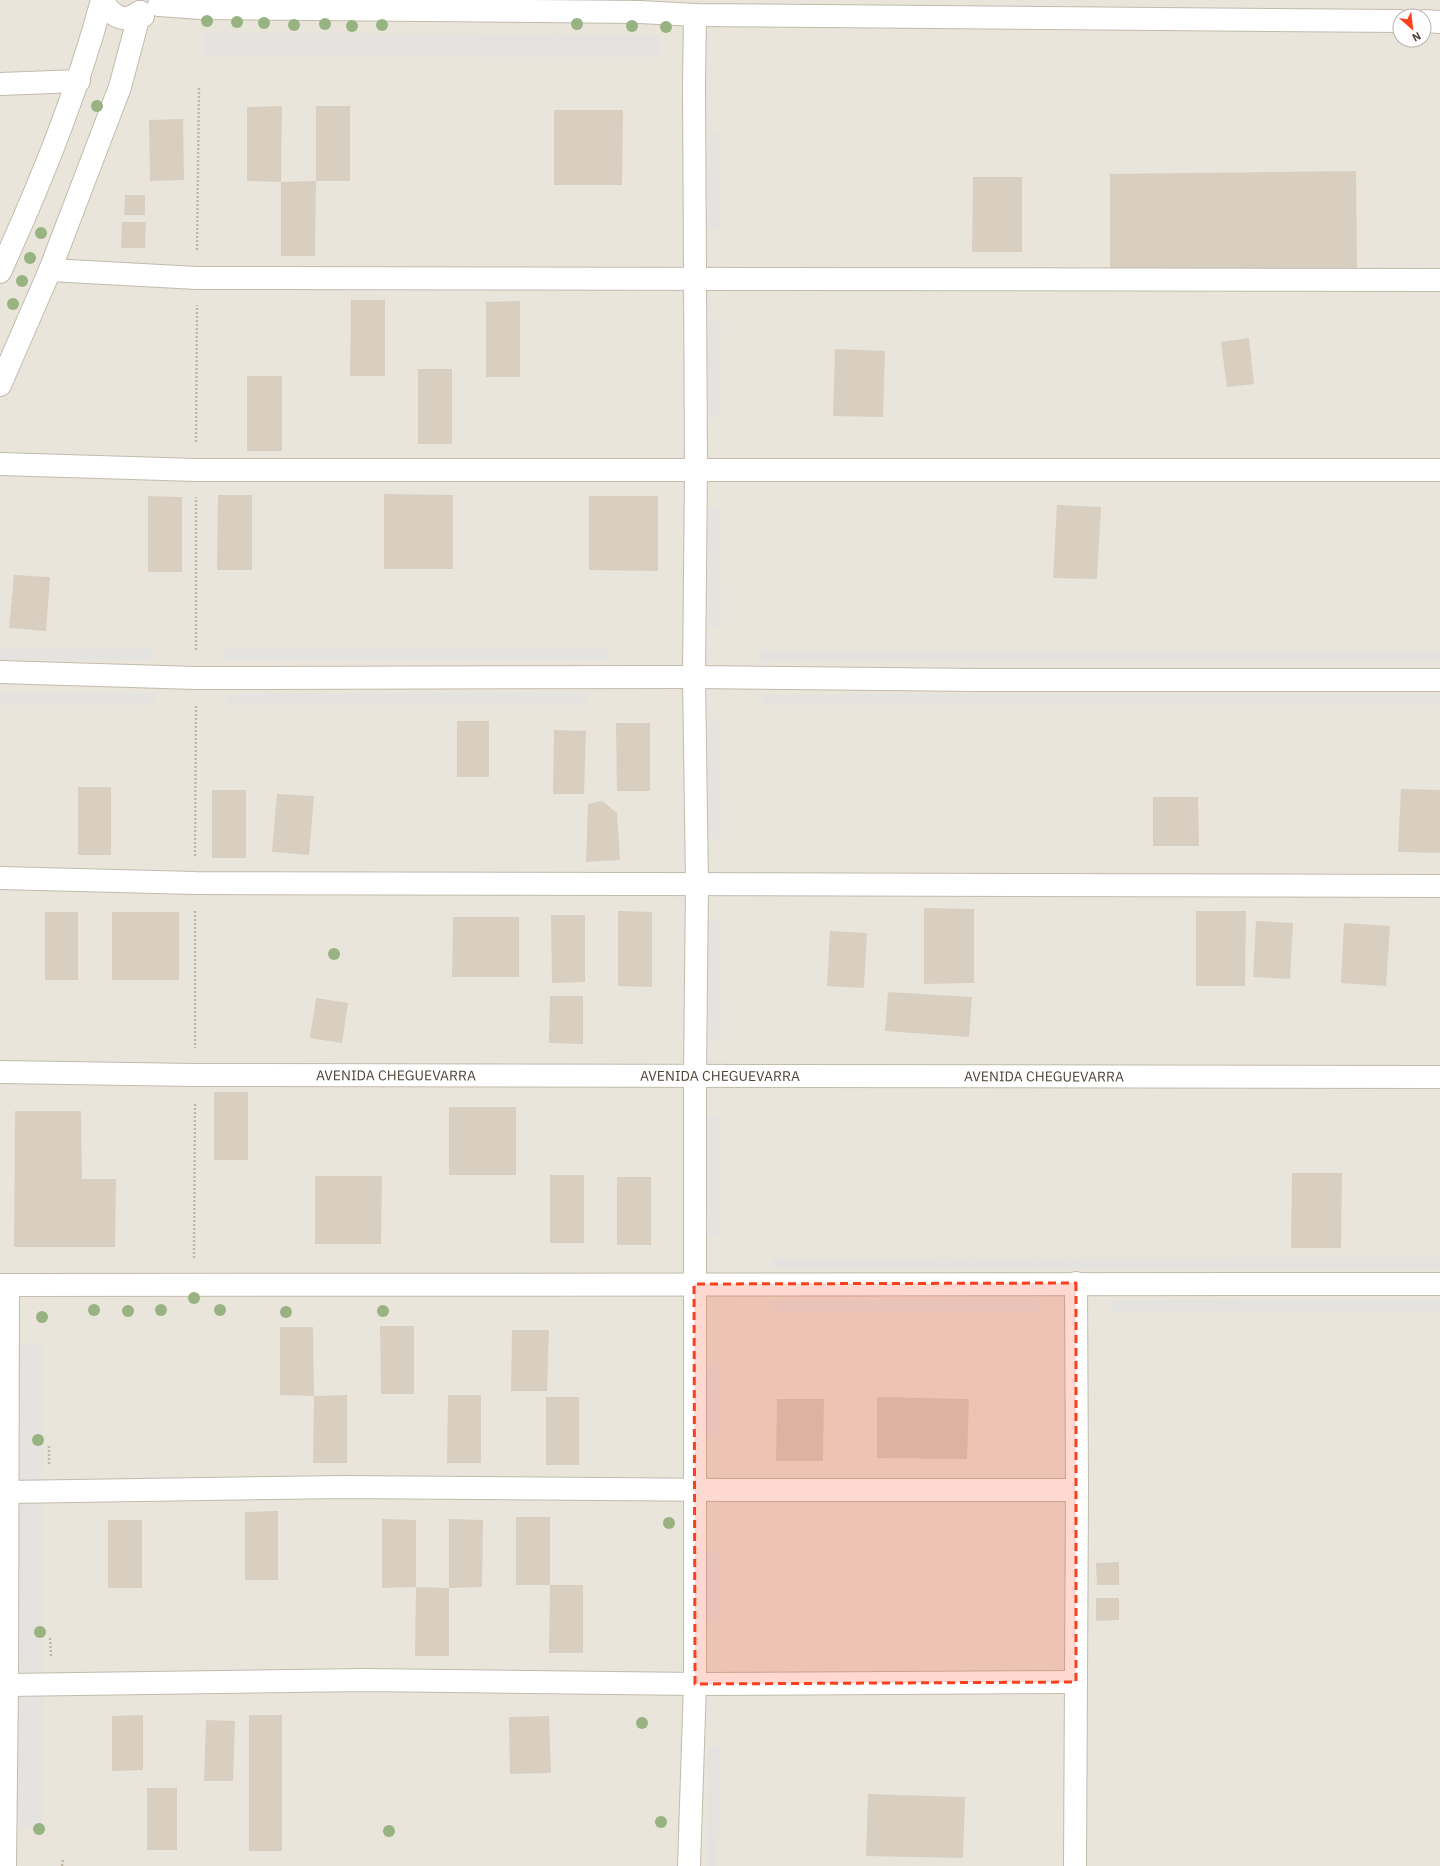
<svg xmlns="http://www.w3.org/2000/svg" width="1440" height="1866" font-family="'IBM Plex Sans',sans-serif">
<rect width="100%" height="100%" fill="#f6f3ec"/>
<path fill="#eae5da" fill-rule="evenodd" d="M 0,0 L 1440,0 L 1440,1866 L 0,1866 ZM 1400,16 L 1424,16 L 1424,40 L 1400,40 Z"/>
<g fill="#e5e3e0">
<polygon points="204,33 660,34 660,57 204,56"/>
<polygon points="709,134 720,134 719,230 707,230"/>
<polygon points="709,321 721,321 719,417 708,417"/>
<polygon points="720,507 721,627 709,628 708,508"/>
<rect x="0" y="648" width="151" height="12"/>
<polygon points="223,648 608,648 609,660 223,660"/>
<rect x="760" y="651" width="680" height="11"/>
<rect x="0" y="693" width="154" height="12"/>
<rect x="226" y="693" width="361" height="12"/>
<polygon points="763,694 1440,694 1440,705 762,705"/>
<polygon points="708,719 720,719 721,839 709,839"/>
<polygon points="708,921 720,921 721,1041 709,1041"/>
<polygon points="707,1116 719,1116 720,1236 708,1236"/>
<polygon points="1440,1257 1440,1269 771,1269 771,1258"/>
<polygon points="774,1300 1039,1301 1039,1312 774,1312"/>
<rect x="1111" y="1300" width="329" height="12"/>
<polygon points="0,1344 43,1344 42,1826 0,1826"/>
<polygon points="708,1364 720,1365 717,1437 706,1436"/>
<polygon points="707,1551 719,1551 718,1623 706,1623"/>
<polygon points="708,1746 720,1746 718,1866 706,1866"/>
</g>
<g fill="#d8cfc1">
<polygon points="282,106 281,182 247,181 247,107"/>
<rect x="316" y="106" width="34" height="75"/>
<polygon points="554,110 623,110 622,185 554,185"/>
<polygon points="183,119 184,180 150,181 149,120"/>
<polygon points="1356,171 1357,271 1110,273 1110,174"/>
<polygon points="973,177 1022,177 1022,252 972,252"/>
<polygon points="316,181 315,256 281,256 281,182"/>
<polygon points="125,195 145,195 145,215 124,215"/>
<polygon points="122,222 146,222 145,248 121,248"/>
<polygon points="351,300 385,300 385,376 350,376"/>
<polygon points="520,301 520,377 486,377 486,302"/>
<polygon points="1249,338 1254,384 1227,387 1221,342"/>
<polygon points="835,349 885,351 883,417 833,416"/>
<rect x="418" y="369" width="34" height="75"/>
<rect x="247" y="376" width="35" height="75"/>
<polygon points="384,494 453,495 453,569 384,569"/>
<polygon points="218,495 252,495 252,570 217,570"/>
<polygon points="148,496 182,497 182,572 148,572"/>
<polygon points="589,496 658,496 658,571 589,570"/>
<polygon points="1057,505 1101,507 1097,579 1053,578"/>
<polygon points="14,575 50,577 46,631 9,628"/>
<rect x="457" y="721" width="32" height="56"/>
<polygon points="616,723 650,723 650,791 617,791"/>
<polygon points="554,730 586,731 584,794 553,794"/>
<rect x="78" y="787" width="33" height="68"/>
<polygon points="1401,789 1440,790 1440,853 1398,852"/>
<rect x="212" y="790" width="34" height="68"/>
<polygon points="277,794 314,796 309,855 272,852"/>
<polygon points="1153,797 1198,797 1199,846 1153,846"/>
<polygon points="602,801 617,813 620,860 586,862 588,804"/>
<polygon points="924,908 974,909 974,983 924,984"/>
<polygon points="618,911 652,912 652,987 618,986"/>
<polygon points="1196,911 1246,911 1245,986 1196,986"/>
<rect x="45" y="912" width="33" height="68"/>
<rect x="112" y="912" width="67" height="68"/>
<polygon points="551,915 585,915 585,982 552,983"/>
<polygon points="453,917 519,917 519,977 452,977"/>
<polygon points="1256,921 1293,923 1290,979 1253,977"/>
<polygon points="1344,923 1390,926 1386,986 1341,983"/>
<polygon points="830,931 867,933 864,988 827,986"/>
<polygon points="888,992 972,997 969,1037 885,1031"/>
<polygon points="550,996 583,996 583,1044 549,1043"/>
<polygon points="316,998 348,1003 342,1043 310,1038"/>
<rect x="214" y="1092" width="34" height="68"/>
<rect x="449" y="1107" width="67" height="68"/>
<polygon points="15,1111 81,1111 82,1179 116,1179 115,1247 14,1247"/>
<polygon points="1292,1173 1342,1173 1341,1248 1291,1248"/>
<rect x="550" y="1175" width="34" height="68"/>
<polygon points="315,1176 382,1176 381,1244 315,1244"/>
<rect x="617" y="1177" width="34" height="68"/>
<polygon points="380,1326 414,1326 414,1394 381,1394"/>
<polygon points="280,1327 313,1327 314,1396 280,1395"/>
<polygon points="512,1330 549,1330 547,1391 511,1391"/>
<polygon points="347,1395 347,1463 313,1463 314,1396"/>
<polygon points="448,1395 481,1395 481,1463 447,1463"/>
<rect x="546" y="1397" width="33" height="68"/>
<polygon points="877,1397 969,1399 967,1459 877,1458"/>
<polygon points="777,1399 824,1399 823,1461 776,1461"/>
<polygon points="278,1511 278,1580 245,1580 245,1512"/>
<rect x="516" y="1517" width="34" height="68"/>
<polygon points="382,1519 416,1520 416,1587 449,1588 449,1656 415,1656 416,1587 382,1588"/>
<polygon points="449,1519 483,1520 482,1587 449,1588"/>
<rect x="108" y="1520" width="34" height="68"/>
<polygon points="1119,1562 1119,1585 1097,1585 1096,1563"/>
<polygon points="550,1585 583,1585 583,1653 549,1653"/>
<polygon points="1096,1598 1119,1598 1119,1620 1096,1621"/>
<polygon points="143,1715 143,1770 112,1771 112,1716"/>
<rect x="249" y="1715" width="33" height="136"/>
<polygon points="549,1716 551,1773 510,1774 509,1717"/>
<polygon points="206,1720 235,1721 233,1781 204,1781"/>
<rect x="147" y="1788" width="30" height="62"/>
<polygon points="868,1794 965,1797 963,1858 866,1856"/>
</g>
<g fill="none" stroke-linecap="round" stroke-linejoin="round">
<defs>
<g id="minor">
<path d="M 103,0 C 106,9 117,20 128,18 C 132,17 136,14 140,12 L 139,18 L 143,16"/>
<polyline points="159,5 201,8 640,12 695,15 1400,21"/>
<polyline points="1424,21 1440,22"/>
<polyline points="0,84 79,81"/>
<polyline points="50,270 197,278 1440,280"/>
<path d="M 0,272 C 40,184 77,94 102,0"/>
<polyline points="0,385 50,270 120,87 140,12"/>
<polyline points="0,464 196,470 1440,470"/>
<polyline points="0,672 196,678 694,677 980,680 1440,680"/>
<polyline points="0,878 195,883 1440,886"/>
<path id="s1" d="M 0,1072 L 195,1075 L 1440,1077"/>
<polyline points="0,1285 1440,1284"/>
<polyline points="7,1492 343,1487 727,1490 1077,1490"/>
<polyline points="7,1685 365,1680 695,1684 1076,1682"/>
<polyline points="5,1866 7,1685 8,1285"/>
<polyline points="689,1866 695,1684 695,1075 697,884 694,677 696,470 694,83 695,15"/>
<polyline points="1075,1866 1077,1490 1076,1283"/>
</g>
</defs>
<use href="#minor" stroke="#c2bbae" stroke-width="24"/>
<g stroke="#c4b79f" stroke-width="2.5" stroke-dasharray="2 2" stroke-linecap="butt">
<polyline points="197,250 199,88"/>
<polyline points="196,442 197,305"/>
<polyline points="196,650 196,497"/>
<polyline points="195,856 196,705"/>
<polyline points="195,911 195,1048"/>
<polyline points="194,1258 195,1103"/>
<polyline points="49,1464 49,1446"/>
<polyline points="50,1638 51,1656"/>
<polyline points="62,1866 63,1859"/>
</g>
<use href="#minor" stroke="#fff" stroke-width="22"/>
</g>
<g fill="#97b381">
<circle cx="207" cy="21" r="6"/>
<circle cx="237" cy="22" r="6"/>
<circle cx="264" cy="23" r="6"/>
<circle cx="325" cy="24" r="6"/>
<circle cx="577" cy="24" r="6"/>
<circle cx="294" cy="25" r="6"/>
<circle cx="382" cy="25" r="6"/>
<circle cx="352" cy="26" r="6"/>
<circle cx="632" cy="26" r="6"/>
<circle cx="666" cy="27" r="6"/>
<circle cx="97" cy="106" r="6"/>
<circle cx="41" cy="233" r="6"/>
<circle cx="30" cy="258" r="6"/>
<circle cx="22" cy="281" r="6"/>
<circle cx="13" cy="304" r="6"/>
<circle cx="334" cy="954" r="6"/>
<circle cx="194" cy="1298" r="6"/>
<circle cx="94" cy="1310" r="6"/>
<circle cx="161" cy="1310" r="6"/>
<circle cx="220" cy="1310" r="6"/>
<circle cx="128" cy="1311" r="6"/>
<circle cx="383" cy="1311" r="6"/>
<circle cx="286" cy="1312" r="6"/>
<circle cx="42" cy="1317" r="6"/>
<circle cx="38" cy="1440" r="6"/>
<circle cx="669" cy="1523" r="6"/>
<circle cx="40" cy="1632" r="6"/>
<circle cx="642" cy="1723" r="6"/>
<circle cx="661" cy="1822" r="6"/>
<circle cx="39" cy="1829" r="6"/>
<circle cx="389" cy="1831" r="6"/>
</g>
<path fill="#fc3f1d" fill-opacity="0.2" stroke="#fc3f1d" stroke-width="3" stroke-dasharray="8 5" stroke-linejoin="round" d="M 1076,1283 L 1076,1682 L 695,1684 L 694,1284 Z"/>
<g text-anchor="middle" stroke-width="3" stroke-linejoin="round" paint-order="stroke">
<g font-size="14" fill="#4b4439" stroke="#fff">
<text dy="5" stroke="none"><textPath href="#s1" startOffset="396">AVENIDA CHEGUEVARRA</textPath></text>
<text dy="5" stroke="none"><textPath href="#s1" startOffset="720">AVENIDA CHEGUEVARRA</textPath></text>
<text dy="5" stroke="none"><textPath href="#s1" startOffset="1044">AVENIDA CHEGUEVARRA</textPath></text>
</g>
</g>
<g transform="translate(1412 28) rotate(152)"><circle r="19" fill="#ffffff" stroke="#b7b4b0"/>
<path d="M0-3L7 15L0 10L-7 15Z" fill="#fc3f1d"/>
<text y="-6" font-size="11" font-weight="bold" text-anchor="middle" fill="#4b4439">N</text>
</g>
</svg>
